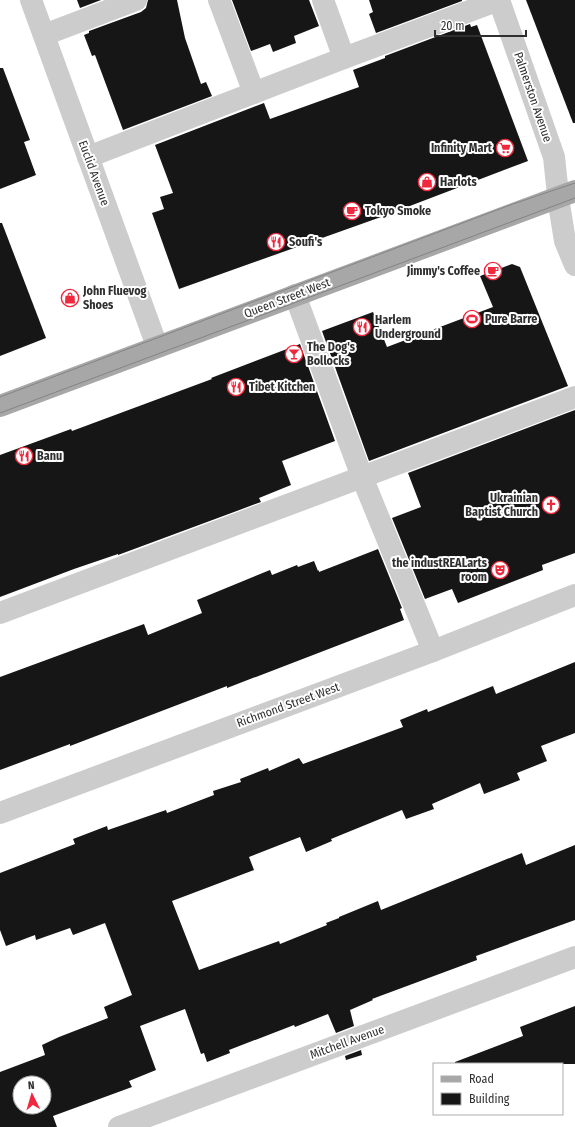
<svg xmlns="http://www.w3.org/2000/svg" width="575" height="1127" font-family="'Fira Sans Condensed',sans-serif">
<rect width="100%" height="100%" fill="#fff"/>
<g fill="#161616" fill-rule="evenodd">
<polygon points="77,0 101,0 80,8"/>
<polygon points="148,0 177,0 185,38 201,84 206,82 212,96 123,130 95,55 92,56 84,35 89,33 89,31 141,12 146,8"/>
<polygon points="232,0 309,0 319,26 294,36 296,43 273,52 270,44 251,51"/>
<polygon points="369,0 462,0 462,1 376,33 369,14 373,12"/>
<polygon points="526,0 575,0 575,123 573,123"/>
<polygon points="470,24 471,27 477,25 528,161 381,217 179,289 152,213 164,209 160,197 173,193 155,145 264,103 270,119 359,87 353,70 385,58 385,56"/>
<polygon points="0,68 3,68 30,140 24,142 36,175 0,189"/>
<polygon points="0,223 2,223 46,338 0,356"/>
<polygon points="512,264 520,267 568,386 369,461 322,331 373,312 387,347 493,307 480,276"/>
<polygon points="300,344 335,441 282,461 291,485 259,498 261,502 118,555 118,554 74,569 0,597 0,455 71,429 72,431 212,379 211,378"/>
<polygon points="575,410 575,553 542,565 543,570 458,603 452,589 425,599 392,518 421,507 408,473"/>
<polygon points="378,549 402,608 400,609 404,620 227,688 227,686 70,746 70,744 0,770 0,677 144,624 148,635 202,613 197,600 270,570 272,575 297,565 298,567 314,561 318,571 319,570 319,572"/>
<path d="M 575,662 L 575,733 L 541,746 L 547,761 L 517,773 L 520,780 L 484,794 L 480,783 L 432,804 L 434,809 L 406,819 L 402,810 L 331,839 L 332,841 L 306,852 L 300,837 L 249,857 L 254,870 L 172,901 L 199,970 L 279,941 L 280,944 L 327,925 L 326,923 L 339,918 L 339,917 L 378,901 L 381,910 L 522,853 L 526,865 L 575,845 L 575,920 L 476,956 L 477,960 L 372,999 L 373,1000 L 350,1010 L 354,1026 L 336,1033 L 328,1014 L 295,1027 L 294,1025 L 229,1050 L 230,1053 L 207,1062 L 204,1053 L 201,1054 L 185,1009 L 140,1026 L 156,1070 L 129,1081 L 132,1087 L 53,1116 L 57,1127 L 0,1127 L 0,1072 L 45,1055 L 42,1045 L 59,1037 L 108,1018 L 104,1007 L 132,995 L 105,923 L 73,935 L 70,928 L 36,940 L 35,935 L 6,946 L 0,930 L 0,873 L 75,844 L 73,839 L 107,826 L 108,830 L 166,810 L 167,813 L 214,795 L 213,791 L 241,782 L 240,779 L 268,768 L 269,771 L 299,758 L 303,764 L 403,727 L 400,720 L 427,709 L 428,712 L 493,686 L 496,694 ZM 20,1083 L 44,1083 L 44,1107 L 20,1107 Z"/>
<polygon points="575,1006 575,1064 455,1064 455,1062 523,1036 520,1027"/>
<polygon points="361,1050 362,1055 346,1060 345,1056"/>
</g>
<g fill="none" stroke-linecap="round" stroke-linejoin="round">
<g stroke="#ccc" stroke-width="22">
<polyline points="31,0 157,346"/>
<polyline points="219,0 254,93"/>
<polyline points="323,0 344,58"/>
<polyline points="499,0 554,157 559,204 565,241 575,265"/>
<polyline points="44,35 136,0"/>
<polyline points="88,157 344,58 499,0"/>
<polyline points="295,295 362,477 433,651"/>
<polyline points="0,613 575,397"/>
<polyline points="0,813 433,651 575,595"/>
<polyline points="119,1127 575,957"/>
</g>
<polyline stroke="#a7a7a7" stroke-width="22" points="0,406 575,191"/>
<g stroke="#848484" stroke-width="1">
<polyline points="0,397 513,204 575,183"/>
<polyline points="0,413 575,198"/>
</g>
</g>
<defs>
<symbol id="supermarket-ring" viewBox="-11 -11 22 22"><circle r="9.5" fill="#fff" stroke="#f0283e" stroke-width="1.5"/><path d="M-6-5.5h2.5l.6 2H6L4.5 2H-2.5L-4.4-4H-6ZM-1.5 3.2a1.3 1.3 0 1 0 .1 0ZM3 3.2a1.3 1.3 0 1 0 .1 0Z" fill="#f0283e"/></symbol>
<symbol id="shop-ring" viewBox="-11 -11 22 22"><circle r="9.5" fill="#fff" stroke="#f0283e" stroke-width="1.5"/><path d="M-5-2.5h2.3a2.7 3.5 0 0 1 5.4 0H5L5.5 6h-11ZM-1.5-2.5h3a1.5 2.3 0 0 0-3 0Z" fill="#f0283e"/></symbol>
<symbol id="cafe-ring" viewBox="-11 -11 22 22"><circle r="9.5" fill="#fff" stroke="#f0283e" stroke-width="1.5"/><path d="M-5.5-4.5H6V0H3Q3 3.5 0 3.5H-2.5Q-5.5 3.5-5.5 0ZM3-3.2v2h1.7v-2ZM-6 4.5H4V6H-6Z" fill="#f0283e"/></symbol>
<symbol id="restaurant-ring" viewBox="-11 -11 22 22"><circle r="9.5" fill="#fff" stroke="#f0283e" stroke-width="1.5"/><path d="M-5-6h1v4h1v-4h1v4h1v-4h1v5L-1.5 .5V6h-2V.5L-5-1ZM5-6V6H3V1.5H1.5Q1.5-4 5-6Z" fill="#f0283e"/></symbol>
<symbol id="stadium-ring" viewBox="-11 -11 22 22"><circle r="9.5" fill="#fff" stroke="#f0283e" stroke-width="1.5"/><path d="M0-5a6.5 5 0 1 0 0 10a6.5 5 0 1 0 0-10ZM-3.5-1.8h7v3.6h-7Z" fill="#f0283e"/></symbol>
<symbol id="bar-ring" viewBox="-11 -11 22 22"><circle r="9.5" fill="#fff" stroke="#f0283e" stroke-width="1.5"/><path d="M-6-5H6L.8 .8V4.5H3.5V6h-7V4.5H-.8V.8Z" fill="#f0283e"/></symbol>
<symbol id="church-ring" viewBox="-11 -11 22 22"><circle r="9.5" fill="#fff" stroke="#f0283e" stroke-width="1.5"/><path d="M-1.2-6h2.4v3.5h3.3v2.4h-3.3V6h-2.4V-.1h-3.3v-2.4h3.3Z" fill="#f0283e"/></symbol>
<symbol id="theatre-ring" viewBox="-11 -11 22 22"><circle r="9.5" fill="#fff" stroke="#f0283e" stroke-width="1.5"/><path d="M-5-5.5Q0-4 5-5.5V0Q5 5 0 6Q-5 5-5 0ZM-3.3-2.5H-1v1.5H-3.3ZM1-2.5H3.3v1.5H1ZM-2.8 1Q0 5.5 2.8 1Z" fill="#f0283e"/></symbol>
</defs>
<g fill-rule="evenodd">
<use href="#supermarket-ring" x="495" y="138" width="20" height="20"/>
<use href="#shop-ring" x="417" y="172" width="20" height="20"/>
<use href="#cafe-ring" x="342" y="201" width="20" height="20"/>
<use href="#restaurant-ring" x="266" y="232" width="20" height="20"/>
<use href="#cafe-ring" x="483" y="261" width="20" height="20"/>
<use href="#shop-ring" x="60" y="288" width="20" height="20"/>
<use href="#stadium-ring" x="462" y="309" width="20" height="20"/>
<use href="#restaurant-ring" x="352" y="317" width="20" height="20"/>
<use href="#bar-ring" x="284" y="344" width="20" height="20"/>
<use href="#restaurant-ring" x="226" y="377" width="20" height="20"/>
<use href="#restaurant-ring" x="14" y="446" width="20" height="20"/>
<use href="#church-ring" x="541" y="495" width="20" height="20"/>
<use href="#theatre-ring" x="490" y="560" width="20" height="20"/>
</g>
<g text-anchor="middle" stroke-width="4" stroke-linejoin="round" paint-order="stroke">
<g font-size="12" fill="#2f2f2f" stroke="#fff">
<text transform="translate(533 97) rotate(71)" y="4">Palmerston Avenue</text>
<text transform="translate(94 173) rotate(70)" y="4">Euclid Avenue</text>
<text transform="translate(287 298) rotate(-21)" y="4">Queen Street West</text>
<text transform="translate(288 705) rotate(-20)" y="4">Richmond Street West</text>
<text transform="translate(347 1042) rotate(-20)" y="4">Mitchell Avenue</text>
</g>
<g font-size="12" font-weight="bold" fill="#2f2f2f" stroke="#fff" text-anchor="start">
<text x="492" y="152" text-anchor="end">Infinity Mart</text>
<text x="440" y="186">Harlots</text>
<text x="365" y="215">Tokyo Smoke</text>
<text x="289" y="246">Soufi's</text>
<text x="480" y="275" text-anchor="end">Jimmy's Coffee</text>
<text x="83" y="295">John Fluevog<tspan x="83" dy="14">Shoes</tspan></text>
<text x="485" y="323">Pure Barre</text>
<text x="375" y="324">Harlem<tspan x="375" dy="14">Underground</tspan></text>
<text x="307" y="351">The Dog's<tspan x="307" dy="14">Bollocks</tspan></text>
<text x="249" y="391">Tibet Kitchen</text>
<text x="37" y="460">Banu</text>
<text x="538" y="502" text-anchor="end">Ukrainian<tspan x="538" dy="14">Baptist Church</tspan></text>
<text x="487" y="567" text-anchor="end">the industREALarts<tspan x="487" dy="14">room</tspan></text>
</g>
</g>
<rect x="433" y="1063" width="130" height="52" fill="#ffffff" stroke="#acacac"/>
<rect x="441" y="1076" width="20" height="6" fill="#a7a7a7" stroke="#acacac"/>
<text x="469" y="1083" font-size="12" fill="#2f2f2f">Road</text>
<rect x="441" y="1093" width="20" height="12" fill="#161616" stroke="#acacac"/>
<text x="469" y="1103" font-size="12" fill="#2f2f2f">Building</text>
<g transform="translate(32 1095) rotate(355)"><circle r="19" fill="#ffffff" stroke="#acacac"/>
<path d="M0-3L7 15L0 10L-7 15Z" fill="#f0283e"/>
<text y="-6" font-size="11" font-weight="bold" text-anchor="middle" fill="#2f2f2f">N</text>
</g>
<path d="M435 30v6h91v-6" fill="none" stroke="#2f2f2f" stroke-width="2"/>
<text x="441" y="30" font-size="12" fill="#2f2f2f" stroke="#ffffff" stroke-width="3" paint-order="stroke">20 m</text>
</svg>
